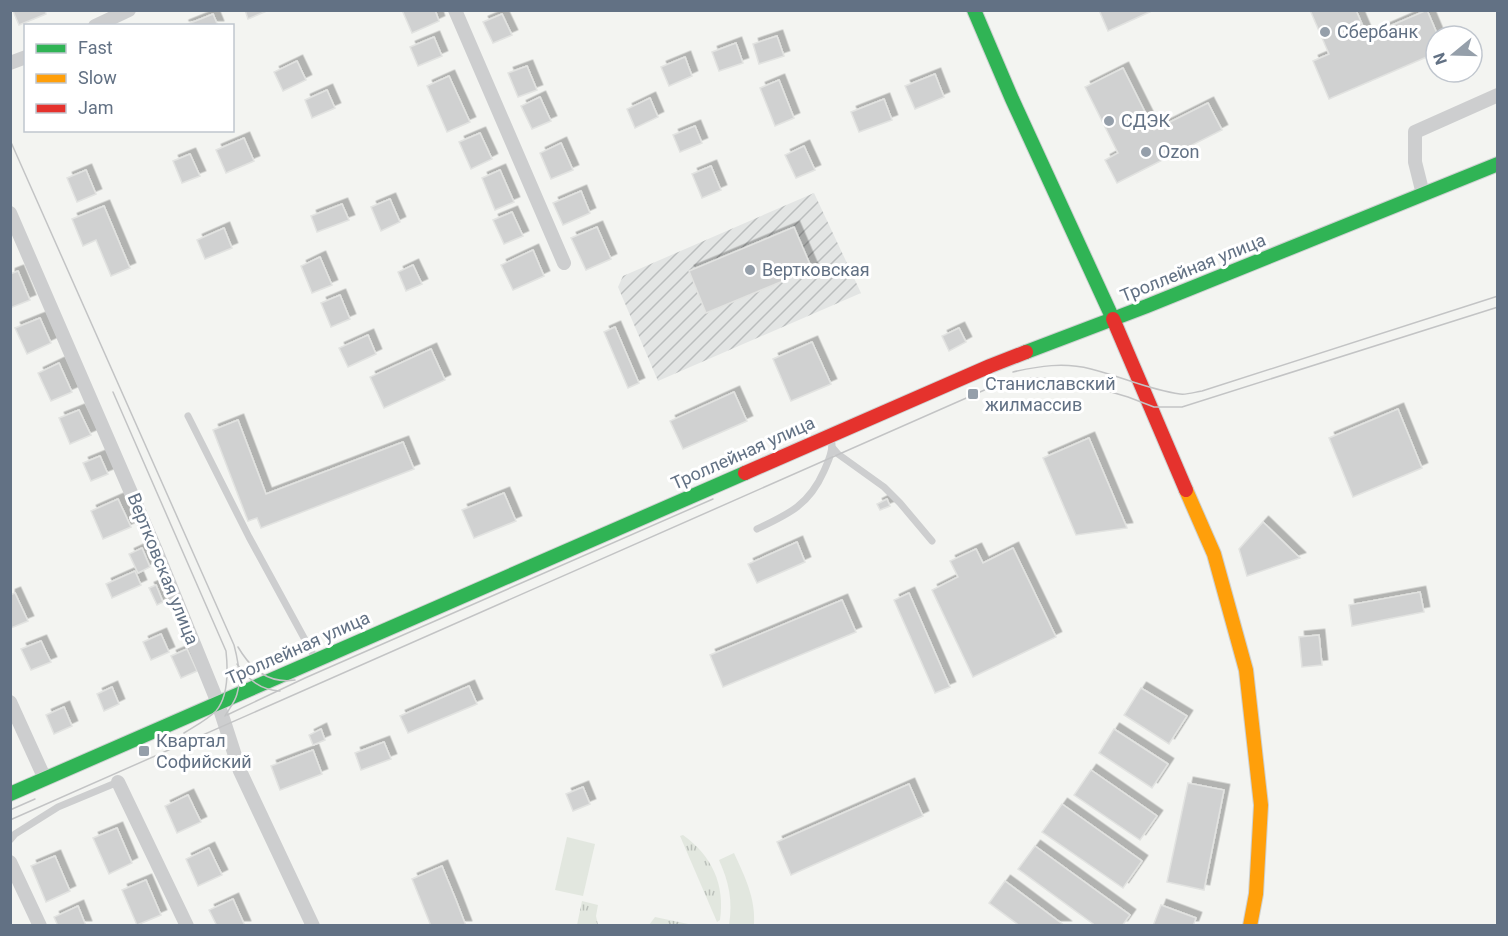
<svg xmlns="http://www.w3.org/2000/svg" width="1508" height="936" font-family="Roboto,sans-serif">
<defs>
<pattern id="industrial-furrows" width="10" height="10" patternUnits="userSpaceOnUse" patternTransform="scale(1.5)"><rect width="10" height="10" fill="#e3e5e4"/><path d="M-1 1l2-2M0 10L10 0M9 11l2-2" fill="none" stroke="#bbbebe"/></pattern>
<pattern id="park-tufts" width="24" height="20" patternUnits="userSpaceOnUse" patternTransform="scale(1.5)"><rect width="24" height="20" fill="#e2e7df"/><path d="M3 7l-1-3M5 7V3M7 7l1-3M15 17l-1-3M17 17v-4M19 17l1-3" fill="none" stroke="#bbc0ba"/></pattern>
<filter id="shadow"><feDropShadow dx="5.5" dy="-5.5" stdDeviation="0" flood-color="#0004"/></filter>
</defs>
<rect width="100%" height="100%" fill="#f3f4f1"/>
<polygon fill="url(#industrial-furrows)" points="814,193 861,293 658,381 618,287 623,276"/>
<g fill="#e2e7df">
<polygon points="567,837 595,844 583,896 555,890"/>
<path d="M 734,853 C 745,877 756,899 754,925 L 729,925 C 733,901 729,882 719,860 Z"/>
</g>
<g fill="url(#park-tufts)">
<path d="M 683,835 C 712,856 725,884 720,920 L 717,922 L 680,836 Z"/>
<polygon points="582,901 598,905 596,916 598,925 577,925"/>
<polygon points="655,917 693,925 649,925"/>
</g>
<g fill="#d0d1d1" stroke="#e2e3e1" stroke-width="1.5" filter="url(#shadow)">
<polygon points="10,10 45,10 46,14 19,25 13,11"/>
<polygon points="245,10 269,10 248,19"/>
<polygon points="402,10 435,10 439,21 412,33"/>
<polygon points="1099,10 1154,10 1108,31"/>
<polygon points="1310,10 1356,10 1367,36 1427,10 1438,36 1436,36 1436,53 1329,99 1313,61 1329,54"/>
<polygon points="213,14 218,26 183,26"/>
<polygon points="502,14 512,35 493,43 483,22"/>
<polygon points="777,36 784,56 759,64 753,44"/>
<polygon points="434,37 442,56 418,66 410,47"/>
<polygon points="736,43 743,63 719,71 712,52"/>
<polygon points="685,57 692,76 669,86 661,67"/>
<polygon points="297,61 306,80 283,91 274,72"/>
<polygon points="527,66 537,90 518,97 508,73"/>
<polygon points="1123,68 1154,130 1208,103 1222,130 1117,183 1105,160 1118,153 1085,87"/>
<polygon points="935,74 944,97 915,109 905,86"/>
<polygon points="449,76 470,122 447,132 427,86"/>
<polygon points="779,80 794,118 775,126 760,88"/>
<polygon points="327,90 335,108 312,118 305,100"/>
<polygon points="540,97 551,121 532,129 521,106"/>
<polygon points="650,98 658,117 635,128 627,109"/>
<polygon points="884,99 892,120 859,132 851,112"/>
<polygon points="695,126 702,143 680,152 673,135"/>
<polygon points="480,133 492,159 471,169 459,142"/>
<polygon points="244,138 254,161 226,173 216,150"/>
<polygon points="561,143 573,170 551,179 540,153"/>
<polygon points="804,146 815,170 796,178 785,155"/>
<polygon points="190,154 200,176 182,183 173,161"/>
<polygon points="711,166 721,190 702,198 692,174"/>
<polygon points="86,170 96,194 77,202 67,178"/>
<polygon points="500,170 514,202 495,210 482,178"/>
<polygon points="581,191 590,213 563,225 553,203"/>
<polygon points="390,199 400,222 381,231 371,207"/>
<polygon points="342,204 349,220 317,232 311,216"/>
<polygon points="104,206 130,268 111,276 96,240 83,246 72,219"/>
<polygon points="512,212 523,236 504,244 493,220"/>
<polygon points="597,227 611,259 586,270 571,238"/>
<polygon points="794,227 812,269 706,313 689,271"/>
<polygon points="224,228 232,248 205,259 197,240"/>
<polygon points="533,250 544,276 513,290 501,265"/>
<polygon points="320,257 332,285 312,293 301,266"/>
<polygon points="413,265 422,284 406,291 398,272"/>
<polygon points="18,271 30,300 10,308 10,274"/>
<polygon points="340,295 350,319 331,327 321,303"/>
<polygon points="40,318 51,343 27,354 15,328"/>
<polygon points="615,327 639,383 628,388 604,332"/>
<polygon points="959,328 966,342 949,351 942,336"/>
<polygon points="368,335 376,354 348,367 339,348"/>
<polygon points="812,342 831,384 791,401 773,359"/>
<polygon points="431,349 445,380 384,408 370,377"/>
<polygon points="59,363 72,392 51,401 38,373"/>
<polygon points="734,392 747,421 683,449 670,421"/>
<polygon points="1398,409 1422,468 1353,497 1329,438"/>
<polygon points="79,410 91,435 70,444 59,418"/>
<polygon points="238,420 266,494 403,442 414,469 261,528 257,518 248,521 213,430"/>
<polygon points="1089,438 1127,528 1076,535 1043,458"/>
<polygon points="100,456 108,474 91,481 83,463"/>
<polygon points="504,493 516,521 474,538 462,510"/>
<polygon points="118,499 131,527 103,539 91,511"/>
<polygon points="887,499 890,506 880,510 877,504"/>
<polygon points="1263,522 1300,558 1247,576 1239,549"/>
<polygon points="797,542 805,562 757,583 748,564"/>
<polygon points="142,548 150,567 138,573 129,554"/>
<polygon points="1013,548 1056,637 973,677 932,590 958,577 950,561 976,549 983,563"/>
<polygon points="135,571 141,585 112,598 106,584"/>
<polygon points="156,585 163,602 157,605 149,588"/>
<polygon points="1420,592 1424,612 1352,626 1349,605"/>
<polygon points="15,593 28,621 11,628 10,595"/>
<polygon points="909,593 950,687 935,693 894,600"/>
<polygon points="842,600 856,632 723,687 710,655"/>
<polygon points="161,634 169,652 151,660 143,642"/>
<polygon points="1319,635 1322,665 1302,667 1299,637"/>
<polygon points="41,641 51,662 31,670 21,649"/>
<polygon points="187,649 197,671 181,678 171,656"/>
<polygon points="469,686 477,704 408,733 400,716"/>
<polygon points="112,687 119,704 104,711 97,694"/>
<polygon points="1141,688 1187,716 1169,744 1124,715"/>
<polygon points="64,707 72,726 54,734 46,715"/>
<polygon points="321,729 325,740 313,745 309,735"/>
<polygon points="1114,729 1168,764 1152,788 1099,753"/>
<polygon points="384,742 391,759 361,770 355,753"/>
<polygon points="313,750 322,774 280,790 271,766"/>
<polygon points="1091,770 1157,816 1140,840 1074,795"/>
<polygon points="1188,783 1224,790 1204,890 1167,882"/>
<polygon points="909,784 923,816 791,875 777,842"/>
<polygon points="583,787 590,804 573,811 566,794"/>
<polygon points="188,795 201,822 177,833 165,806"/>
<polygon points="1062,804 1142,861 1123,888 1042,832"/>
<polygon points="117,828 132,863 109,874 93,838"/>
<polygon points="1035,846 1130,915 1122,926 1096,926 1018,869"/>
<polygon points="209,848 222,875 198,886 186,859"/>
<polygon points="55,856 70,891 46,902 31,866"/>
<polygon points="442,866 456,900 466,926 431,926 412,879"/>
<polygon points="146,880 161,915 137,925 122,890"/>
<polygon points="1005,881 1065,926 1020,926 989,903"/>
<polygon points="233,899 245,926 217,926 209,910"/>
<polygon points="1161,905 1196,918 1193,926 1153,926"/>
<polygon points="78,906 86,926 58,926 54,917"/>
</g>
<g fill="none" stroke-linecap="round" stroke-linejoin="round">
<defs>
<g id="fast">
<polyline points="974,10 1012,99 1113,319"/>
<polyline points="1026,352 1147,306 1498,164"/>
<polyline points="10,794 745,473"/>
</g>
<polyline id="slow" points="1186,490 1214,554 1246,670 1261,805 1256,894 1250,926"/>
<g id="jam">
<polyline points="1113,319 1186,490"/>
<polyline points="745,473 990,366 1026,352"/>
</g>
</defs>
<use href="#fast" stroke="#ced1d1" stroke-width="16"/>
<use href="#slow" stroke="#ced1d1" stroke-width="16"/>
<use href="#jam" stroke="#ced1d1" stroke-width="16"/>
<g stroke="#cdcecf" stroke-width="7">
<polyline points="188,416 249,537 315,658"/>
<polyline points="832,447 838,454 884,487 900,503 932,541"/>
<path d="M 757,529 C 789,514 809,505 824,471 C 828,462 832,454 832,444"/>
<polyline points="10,840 15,834 58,807 118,782"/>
</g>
<g stroke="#cdcecf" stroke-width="14">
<polyline points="455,10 564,263"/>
<polyline points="95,26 129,10"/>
<polyline points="10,63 26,57"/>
<polyline points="1423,194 1415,162 1415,132 1498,95"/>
<polyline points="10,213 155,548 218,703 240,771 313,926"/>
<polyline points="10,702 45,779"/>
<polyline points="118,782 187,926"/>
<polyline points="10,862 40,926"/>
</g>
<use href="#fast" stroke="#30b455" stroke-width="14"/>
<use href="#slow" stroke="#ff9f0a" stroke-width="14"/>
<use href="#jam" stroke="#e5322d" stroke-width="14"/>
<g stroke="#c3c4c5" stroke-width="1.5">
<path d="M 10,140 L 234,645 C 238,660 242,679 237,694 C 235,702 229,709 225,716"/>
<path d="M 1013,372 C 1039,366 1064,362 1091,369 C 1120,376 1149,390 1180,394 C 1187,395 1195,392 1202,391 L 1498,296"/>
<path d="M 113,392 L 226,651 C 228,670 229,696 216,711 C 207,720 195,726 184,733"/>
<path d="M 238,647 C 251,669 268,684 295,680"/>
<path d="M 237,664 C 249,680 260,690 280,691"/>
<polyline points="227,715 305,678 713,499"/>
<polyline points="10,810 35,799"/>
<polyline points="10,820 989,388 1025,378 1067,379 1128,397 1154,407 1182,407 1498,307"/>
</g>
</g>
<g fill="#959faa" stroke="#fff" stroke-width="2">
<circle cx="1325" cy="32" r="6"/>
<circle cx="1109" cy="121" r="6"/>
<circle cx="1146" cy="152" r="6"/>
<circle cx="750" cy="270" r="6"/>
<rect x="967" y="388" width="12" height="12" rx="3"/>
<rect x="138" y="745" width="12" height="12" rx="3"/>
</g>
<g text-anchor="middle" stroke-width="6" stroke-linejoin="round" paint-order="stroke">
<g font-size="18" fill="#627184" stroke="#fff" text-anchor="start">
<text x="1337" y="38">Сбербанк</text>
<text x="1121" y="127">СДЭК</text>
<text x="1158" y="158">Ozon</text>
<text x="762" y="276">Вертковская</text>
<text x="985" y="390">Станиславский<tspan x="985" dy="21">жилмассив</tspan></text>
<text x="156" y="747">Квартал<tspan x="156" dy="21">Софийский</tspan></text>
</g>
<g font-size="18" fill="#627184" stroke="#fff">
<text transform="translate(1193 268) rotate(-22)" y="6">Троллейная улица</text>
<text transform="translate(743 453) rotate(-24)" y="6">Троллейная улица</text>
<text transform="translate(163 569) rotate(68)" y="6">Вертковская улица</text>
<text transform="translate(298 648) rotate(-24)" y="6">Троллейная улица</text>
</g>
</g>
<rect width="1508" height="936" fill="none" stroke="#627184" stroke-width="24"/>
<rect x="24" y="24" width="210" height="108" fill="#ffffff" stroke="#c0c6ce" stroke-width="1.5"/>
<rect x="36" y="44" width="30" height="9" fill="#30b455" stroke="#c0c6ce" stroke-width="1.5"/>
<text x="78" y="54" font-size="18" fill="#627184">Fast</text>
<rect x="36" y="74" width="30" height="9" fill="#ff9f0a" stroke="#c0c6ce" stroke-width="1.5"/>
<text x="78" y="84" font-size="18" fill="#627184">Slow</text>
<rect x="36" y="104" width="30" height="9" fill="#e5322d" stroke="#c0c6ce" stroke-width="1.5"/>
<text x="78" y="114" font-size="18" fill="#627184">Jam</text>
<g transform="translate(1454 54) rotate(251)"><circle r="28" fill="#ffffff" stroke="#c0c6ce" stroke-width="1.5"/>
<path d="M0-4.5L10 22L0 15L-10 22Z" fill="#959faa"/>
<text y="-9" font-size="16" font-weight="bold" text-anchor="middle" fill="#627184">N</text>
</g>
</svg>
